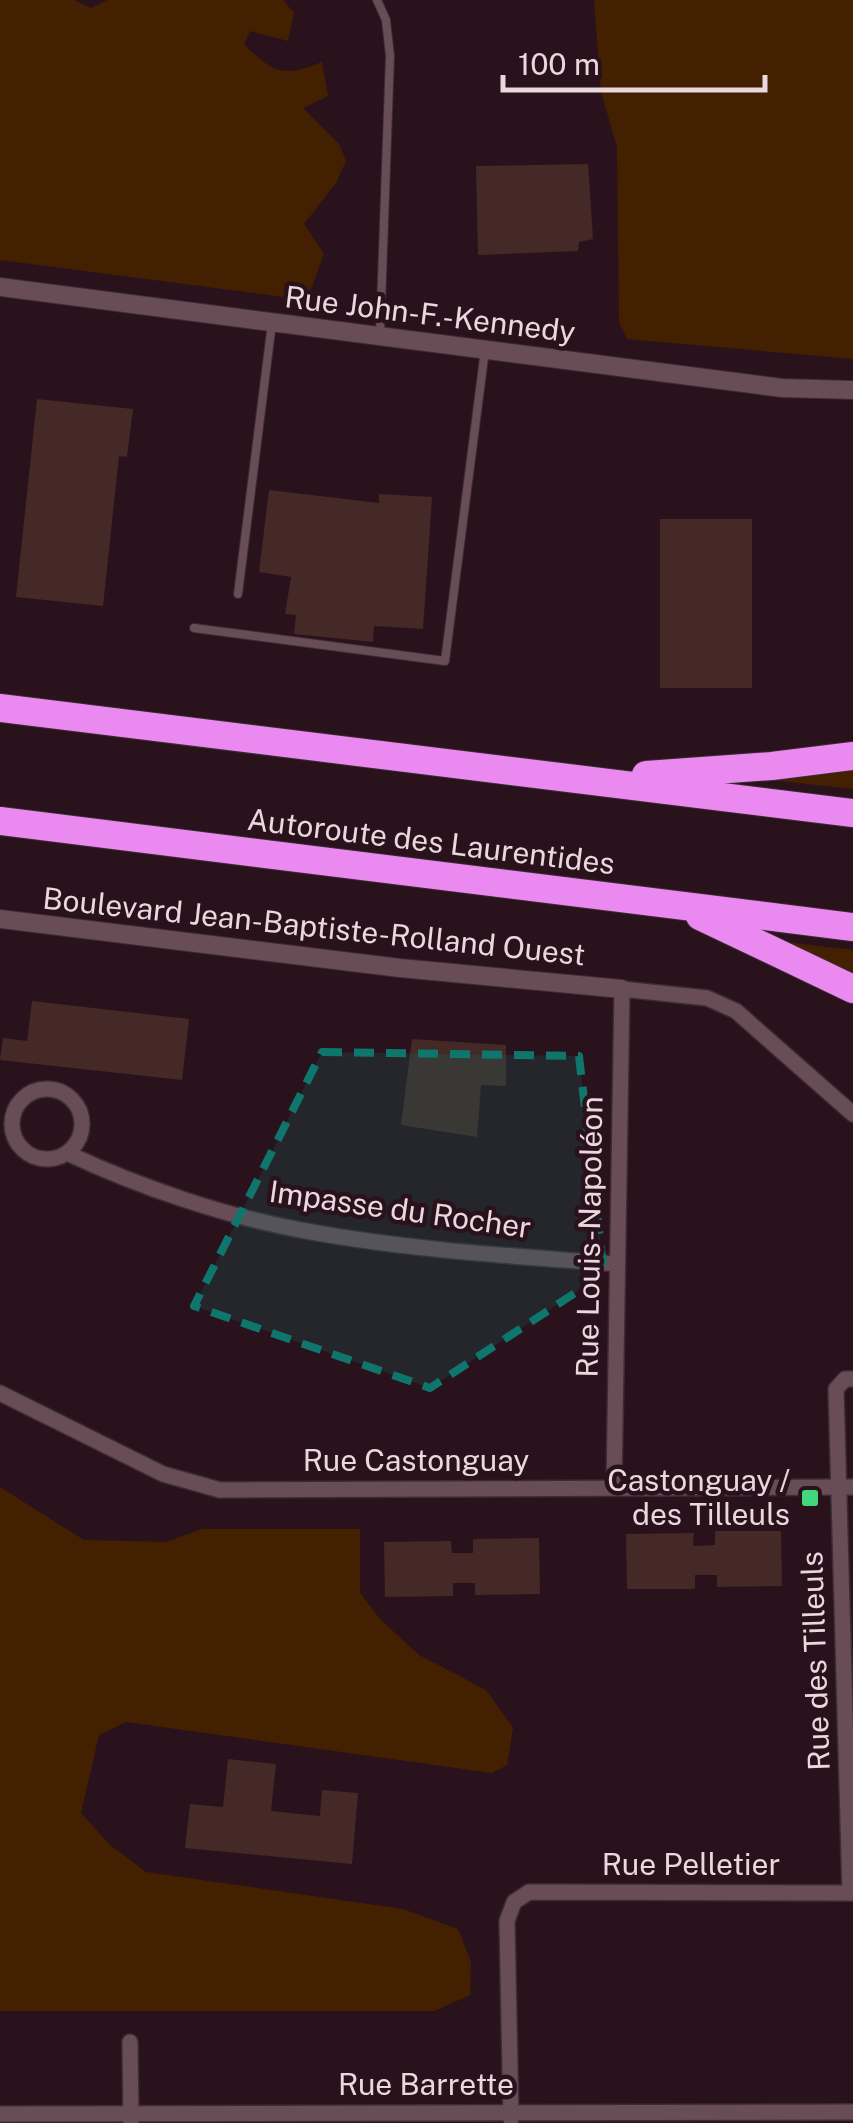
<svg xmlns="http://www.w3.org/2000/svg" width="853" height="2123" font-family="'Public Sans',sans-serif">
<rect width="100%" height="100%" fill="#2a121c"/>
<g fill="#432100">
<path d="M 0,0 L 74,0 L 91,8 L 108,0 L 283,0 L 294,13 L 288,41 L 250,31 L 244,44 C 273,73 283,78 322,62 L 328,96 L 303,108 L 339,144 L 346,161 L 336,183 L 304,224 L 324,254 L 307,300 L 0,260 Z"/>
<polygon points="594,0 853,0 853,359 627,339 619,322 617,147 601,92"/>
<polygon points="853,769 853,789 743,777 796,777"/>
<polygon points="777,941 853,950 853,974"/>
<polygon points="0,1487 84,1540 166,1542 202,1529 360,1529 360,1593 380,1619 419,1655 486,1690 513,1728 507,1765 492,1773 126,1722 99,1735 81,1813 110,1845 146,1872 403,1909 458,1929 471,1962 470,1995 434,2011 0,2011"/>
</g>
<g fill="#442926">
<polygon points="588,164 593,239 579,242 578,251 478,255 476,166"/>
<polygon points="37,399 133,409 127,457 119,456 103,606 16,597"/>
<polygon points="269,490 379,503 379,494 432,497 423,629 374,626 373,642 294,634 296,615 285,614 291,577 259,572"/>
<rect x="660" y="519" width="92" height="169"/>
<polygon points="32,1001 189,1019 182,1080 0,1060 3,1038 27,1041"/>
<polygon points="412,1039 506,1045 506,1086 481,1085 477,1137 401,1125"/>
<polygon points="715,1531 781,1531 782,1586 717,1587 717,1575 695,1575 695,1589 627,1589 626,1534 694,1533 693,1546 715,1545"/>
<polygon points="539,1538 540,1594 475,1595 475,1583 453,1583 453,1596 385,1597 384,1542 451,1541 452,1553 473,1553 473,1539"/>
<polygon points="228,1759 276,1764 271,1811 320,1816 322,1790 358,1793 352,1864 185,1848 190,1804 223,1807"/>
</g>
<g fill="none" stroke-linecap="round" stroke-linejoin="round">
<defs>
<g id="service">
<polyline points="377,0 386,20 390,56 380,333"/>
<polyline points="238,594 272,323"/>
<polyline points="194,628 445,661 485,350"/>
</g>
<g id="minor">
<circle cx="47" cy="1124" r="35"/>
<path d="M 67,1153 C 139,1187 227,1217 306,1231 C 409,1250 513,1256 617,1264"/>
<polyline points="0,1393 163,1474 220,1490 853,1487"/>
<polyline points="614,1487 622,989 707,998 736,1011 853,1114"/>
<polyline points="850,1893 836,1389 845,1379 853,1379"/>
<polyline points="130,2042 131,2123"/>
<polyline points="0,2114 853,2112"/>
<polyline points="511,2119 507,1921 514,1902 529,1892 853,1893"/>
</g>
<g id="tertiary">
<polyline points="0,287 782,388 853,390"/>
<polyline points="0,919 400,968 622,989"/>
</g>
<g id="motorway">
<polyline points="0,708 853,813"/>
<polyline points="646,775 772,766 853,756"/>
<polyline points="0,821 853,927"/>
<polyline points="700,916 853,989"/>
</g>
</defs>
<use href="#service" stroke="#3c2c32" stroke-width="10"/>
<use href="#minor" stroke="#3c2c32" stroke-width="18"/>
<use href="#tertiary" stroke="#3c2c32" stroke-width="20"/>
<use href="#motorway" stroke="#3c2c32" stroke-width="30"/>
<use href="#service" stroke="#684c56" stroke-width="8"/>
<use href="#minor" stroke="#684c56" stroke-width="15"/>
<use href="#tertiary" stroke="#684c56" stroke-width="18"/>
<use href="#motorway" stroke="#ea8af0" stroke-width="28"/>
</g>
<path fill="#0f766e" fill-opacity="0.2" stroke="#0f766e" stroke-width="8" stroke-dasharray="20 12" stroke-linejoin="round" d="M 322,1052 L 579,1056 L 604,1274 L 430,1388 L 194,1306 Z"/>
<rect fill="#41d77c" stroke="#2a121c" stroke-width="4" x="800" y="1488" width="20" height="20" rx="5"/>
<g text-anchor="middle" stroke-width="9" stroke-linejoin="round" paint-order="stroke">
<g font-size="30" fill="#ead8de" stroke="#2a121c">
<text transform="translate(430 315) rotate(7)" y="10">Rue John-F.-Kennedy</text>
<text transform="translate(431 842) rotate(7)" y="10">Autoroute des Laurentides</text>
<text transform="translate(314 927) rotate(6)" y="10">Boulevard Jean-Baptiste-Rolland Ouest</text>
<text transform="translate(400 1210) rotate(8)" y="10">Impasse du Rocher</text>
<text transform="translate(590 1237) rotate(-89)" y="10">Rue Louis-Napoléon</text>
<text x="416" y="1471">Rue Castonguay</text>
<text transform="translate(816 1661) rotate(-92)" y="10">Rue des Tilleuls</text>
<text x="691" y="1875">Rue Pelletier</text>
<text x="426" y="2095">Rue Barrette</text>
</g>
<g font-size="30" fill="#ead8de" stroke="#2a121c" text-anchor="end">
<text x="790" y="1491">Castonguay /<tspan x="790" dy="34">des Tilleuls</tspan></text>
</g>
</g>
<path d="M503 75v15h262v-15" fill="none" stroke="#ead8de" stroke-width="5"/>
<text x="518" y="75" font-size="30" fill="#ead8de" stroke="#2a121c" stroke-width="8" paint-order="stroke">100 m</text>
</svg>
